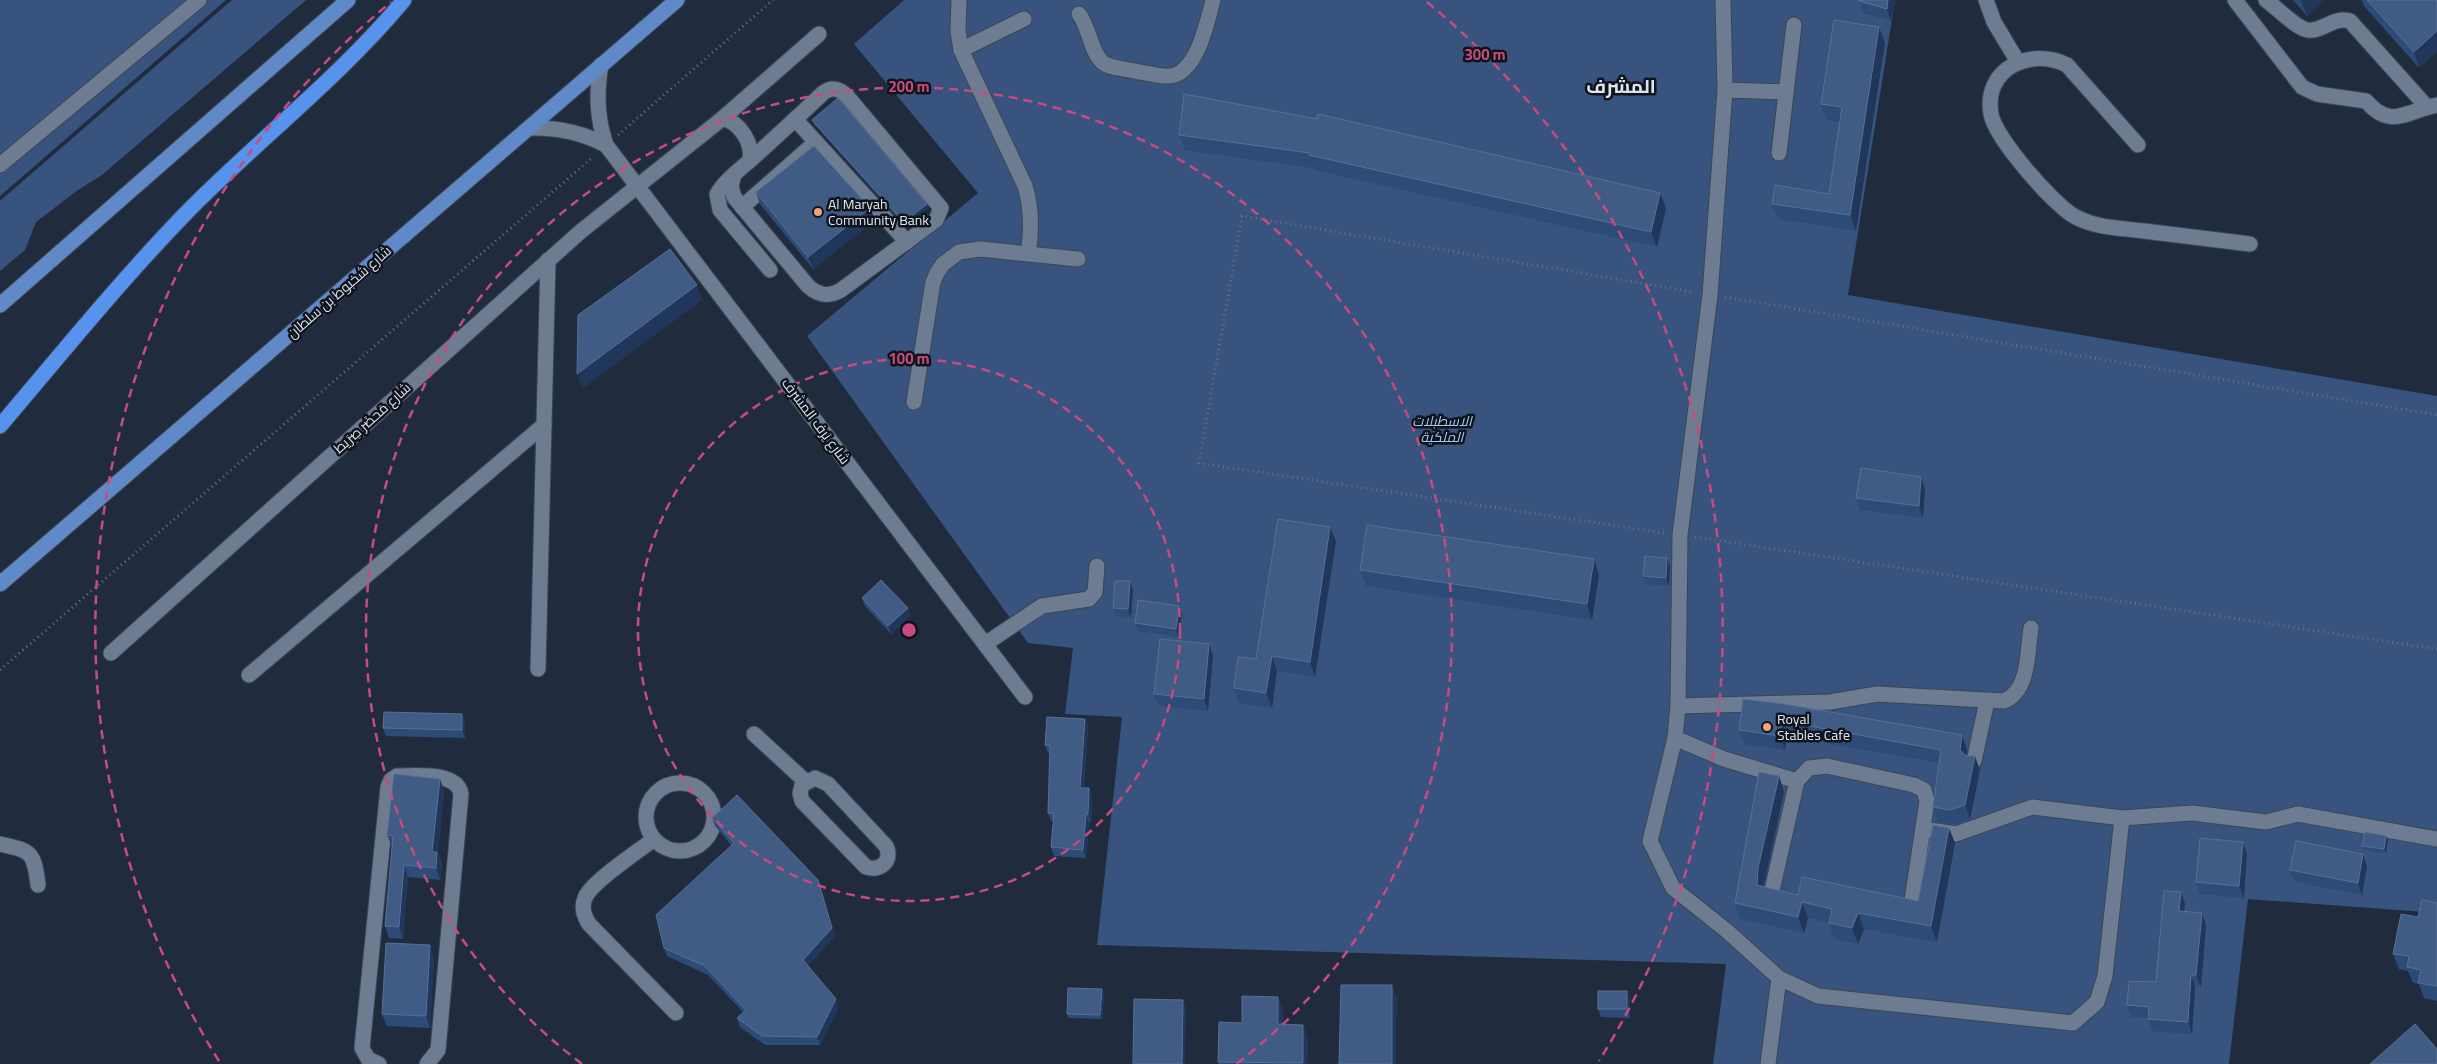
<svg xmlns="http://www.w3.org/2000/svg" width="2437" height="1064" font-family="Georgia,Cairo,serif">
<rect width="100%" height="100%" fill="#202c3e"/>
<g fill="#37537e">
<polygon points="0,0 226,0 0,196"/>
<polygon points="232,0 306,0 102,175 78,190 36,222 25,250 0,271 0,201"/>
<polygon points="904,0 1895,0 1848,295 2437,396 2437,913 2248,899 2229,1064 1713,1064 1726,964 1097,945 1122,717 1065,714 1073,648 1028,643 807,336 978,193 854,44"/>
</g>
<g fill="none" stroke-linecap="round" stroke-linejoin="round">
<defs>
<g id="minor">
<path d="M 959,0 L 958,31 L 961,50 L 1025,186 C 1032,209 1032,230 1028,254"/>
<polyline points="1723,0 1725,90 1710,295 1680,535 1678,706 1675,738 1650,841 1673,888 1727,931 1779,978 1818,996 2073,1023 2097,1002 2105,976 2122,818"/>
<polyline points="1986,0 1994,22 2018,62"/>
<path d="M 2235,0 L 2302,87 L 2317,94 L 2366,101 C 2391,130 2406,111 2437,105"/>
<path d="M 2266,0 C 2276,7 2297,29 2308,30 C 2322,32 2334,16 2350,21 L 2427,107"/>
<path d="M 1079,14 C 1089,27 1091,52 1102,62 C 1111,69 1128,69 1139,72 C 1149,73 1160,77 1170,76 C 1197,73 1207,23 1213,0"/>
<polyline points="961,50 1024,19"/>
<path d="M 601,65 C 596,94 597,118 606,145 L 1025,697"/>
<polyline points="1725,90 1786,92"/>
<path d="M 723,118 C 740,123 753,143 750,160"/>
<polyline points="795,119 907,242"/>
<path d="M 529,128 C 557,127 581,132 606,145"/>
<path d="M 2138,145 L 2067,65 C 2031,47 1983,68 1991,114 C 1995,138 2053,204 2074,216 C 2095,228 2121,228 2144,231 C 2179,235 2215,240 2250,244"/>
<polyline points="1779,153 1794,25"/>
<polyline points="0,165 199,0"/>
<path d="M 734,175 L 731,186 L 734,197 L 808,286 C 819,296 829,297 841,290 L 936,220 L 941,208 L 847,96 C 840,89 832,86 823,93 C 801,114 778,135 755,156 C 742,168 726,179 717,194 L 720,210 L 770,270"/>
<polyline points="742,207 816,142"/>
<polyline points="914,402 933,282 937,273 943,264 959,252 980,249 1078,259"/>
<polyline points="985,644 1042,606 1089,599 1095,592 1097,566"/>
<polyline points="111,653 580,232 723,118 819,34"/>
<polyline points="538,669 548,260"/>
<polyline points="249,675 544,425"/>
<path d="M 1678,706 L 1830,702 L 1877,694 L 2004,701 C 2030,690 2027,652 2031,628"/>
<polyline points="754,734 805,781"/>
<polyline points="1675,738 1724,759 1797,781"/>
<polyline points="1974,761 1987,701"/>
<path d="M 815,778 L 828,784 L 886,846 C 893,860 881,872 866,867 L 802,801 L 800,793 L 802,785 Z"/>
<circle cx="680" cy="817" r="34"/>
<polyline points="1923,829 1956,834 2032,807 2122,818 2192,813 2266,822 2298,814 2437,839"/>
<path d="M 654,839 C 639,851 591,882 585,898 C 581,907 584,916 589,924 L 676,1013"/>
<path d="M 0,844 C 32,851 34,852 38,885"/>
<polyline points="1773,886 1797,781 1809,768 1827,766 1914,785 1924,790 1927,801 1912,900"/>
<path d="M 379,1064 L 368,1059 L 362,1048 L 388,787 L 391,780 L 397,776 C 415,776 457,771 461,794 L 438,1050 L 427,1064"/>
<polyline points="1768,1064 1779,978"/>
</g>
<g id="major">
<polyline points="0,305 348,0"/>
<polyline points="0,584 677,0"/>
</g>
<path id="highway" d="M 0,426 C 61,354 121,280 187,212 C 257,141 340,77 404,0"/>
</defs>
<use href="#minor" stroke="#3c4655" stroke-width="17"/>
<use href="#major" stroke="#3c4655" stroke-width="17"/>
<use href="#highway" stroke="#3c4655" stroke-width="17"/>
<g stroke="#677282" stroke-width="3" stroke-dasharray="1 4" stroke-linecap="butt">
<polyline points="618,135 773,0"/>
<polyline points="1725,297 2437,415"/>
<polyline points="1664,533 1199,463 1242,216 1694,292"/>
<polyline points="1695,537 2437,649"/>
<polyline points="0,670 593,157"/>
</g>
<use href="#minor" stroke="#6e7c92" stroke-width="15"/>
<use href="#major" stroke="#6089c8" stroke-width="15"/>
<use href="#highway" stroke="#5792ec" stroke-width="15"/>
</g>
<g fill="#2d4b77">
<polygon points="1895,0 1891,21 1863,13 1859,1"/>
<polygon points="2293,0 2325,0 2307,16"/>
<polygon points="2362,0 2437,0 2419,68 2364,6"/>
<polygon points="1885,43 1856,231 1778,219 1772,204 1829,194 1840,122 1826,120 1821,104"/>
<polygon points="812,120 927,204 928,208 906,227 814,124"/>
<polygon points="1179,135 1660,193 1666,208 1657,247 1314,170 1313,168 1185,150"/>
<polygon points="756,192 870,208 875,220 813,269 760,204"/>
<polygon points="1925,489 1923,518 1860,510 1856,498"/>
<polygon points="1330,527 1336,541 1315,677 1277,671 1272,708 1239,703 1234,688 1256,659"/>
<polygon points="1667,558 1670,566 1669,586 1646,584 1643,576"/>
<polygon points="1360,570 1599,575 1592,620 1366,586"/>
<polygon points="1130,581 1133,590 1131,617 1116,616 1113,608"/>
<polygon points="862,598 908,608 910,616 891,634 865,606"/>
<polygon points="1182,614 1179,637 1138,631 1135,623"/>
<polygon points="1209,644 1213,656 1208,711 1159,706 1154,694"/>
<polygon points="1743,699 1967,749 1966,756 1980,770 1970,819 1955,824 1938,822 1933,807 1939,763 1787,736 1785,750 1744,744 1739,730"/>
<polygon points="462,714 465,722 465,738 386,736 383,728"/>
<polygon points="1085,719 1088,728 1084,788 1089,788 1092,796 1091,822 1089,822 1086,858 1054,856 1051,847 1053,821 1051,821 1048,813 1050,753 1048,753 1045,745"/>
<polygon points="1779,776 1784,792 1764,887 1798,895 1918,901 1955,843 1937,942 1864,929 1858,944 1834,939 1829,923 1808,918 1804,933 1740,919 1735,903"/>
<polygon points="440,779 444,791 438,853 442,864 440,880 408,877 403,939 389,938 385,926 392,847 387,835"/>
<polygon points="712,818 818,880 835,936 808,966 839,1007 820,1045 765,1045 740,1027 737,1018 743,1012 708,975 667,956 664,948 731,845 715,826"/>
<polygon points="2386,836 2388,840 2386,853 2364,850 2362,846"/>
<polygon points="2243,842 2247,854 2244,898 2200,894 2196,882"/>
<polygon points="2367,866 2362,895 2295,882 2290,870"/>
<polygon points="2437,903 2437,1001 2424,998 2419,984 2413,983 2408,971 2399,969 2393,954 2418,917"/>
<polygon points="2185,904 2184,911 2202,913 2206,925 2201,987 2195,986 2192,1034 2152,1031 2148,1018 2131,1017 2127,1005 2156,982"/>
<polygon points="434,957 430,1028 387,1026 382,1014"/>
<polygon points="1104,994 1102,1019 1069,1018 1067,1014"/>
<polygon points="1278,997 1283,1009 1283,1024 1308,1037 1307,1064 1219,1064 1218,1062 1242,1023"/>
<polygon points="1630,1000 1630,1018 1601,1017 1598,1009"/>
</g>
<g fill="#20375b">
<polygon points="1888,0 1895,0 1891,21 1887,9"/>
<polygon points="2302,0 2325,0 2307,16 2301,1"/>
<polygon points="1879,27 1885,43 1856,231 1850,215"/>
<polygon points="2437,31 2437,52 2419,68 2414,52"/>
<polygon points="1660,193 1666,208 1657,247 1651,232"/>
<polygon points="927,204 928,208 906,227 904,222"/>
<polygon points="870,208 875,220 813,269 808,257"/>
<polygon points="697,285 702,300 582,389 577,374"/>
<polygon points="1921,477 1925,489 1923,518 1919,506"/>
<polygon points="1330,527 1336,541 1315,677 1310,662"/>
<polygon points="1667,558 1670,566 1669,586 1666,578"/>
<polygon points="1594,559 1599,575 1592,620 1587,604"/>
<polygon points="1130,581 1133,590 1131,617 1128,609"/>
<polygon points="1179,606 1182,614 1179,637 1176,629"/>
<polygon points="908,608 910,616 891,634 888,626"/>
<polygon points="1209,644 1213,656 1208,711 1204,699"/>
<polygon points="1272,656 1277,671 1272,708 1266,693"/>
<polygon points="462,714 465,722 465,738 462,730"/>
<polygon points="1085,719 1088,728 1083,796 1080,788"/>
<polygon points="1782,721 1787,736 1785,750 1780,736"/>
<polygon points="1962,735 1967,749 1965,764 1960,750"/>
<polygon points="1975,756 1980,770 1970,819 1965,805"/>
<polygon points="1779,776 1784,792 1764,884 1762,901 1757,885 1758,868"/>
<polygon points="440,779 444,791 438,853 442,864 440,880 436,868 432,852"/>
<polygon points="1089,788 1092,796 1091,822 1088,814"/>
<polygon points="1086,814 1089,822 1086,858 1083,850"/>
<polygon points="1949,828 1955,843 1937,942 1931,926"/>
<polygon points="2386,836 2388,840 2386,853 2384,849"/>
<polygon points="2243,842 2247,854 2244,898 2239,886"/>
<polygon points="2363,854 2367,866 2362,895 2358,883"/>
<polygon points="404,865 408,877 403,939 399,927"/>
<polygon points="818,880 835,936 806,968 803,960"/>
<polygon points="2181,892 2185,904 2183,923 2179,911"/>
<polygon points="1802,902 1808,918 1804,933 1798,917"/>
<polygon points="1858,913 1864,929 1858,944 1852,928"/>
<polygon points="2202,913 2206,925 2201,987 2196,975"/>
<polygon points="430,945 434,957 430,1028 426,1016"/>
<polygon points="2191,975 2195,986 2192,1034 2188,1022"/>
<polygon points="1392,985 1397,997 1396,1064 1392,1064"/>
<polygon points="1102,989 1104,994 1102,1019 1100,1015"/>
<polygon points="1627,991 1630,1000 1630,1018 1627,1009"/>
<polygon points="1278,997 1283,1009 1283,1036 1278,1024"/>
<polygon points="836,999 839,1007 820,1045 817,1037"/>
<polygon points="1183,1000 1186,1008 1185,1064 1182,1064"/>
<polygon points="1303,1025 1308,1037 1307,1064 1303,1064"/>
</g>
<g fill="#405b84" stroke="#587095">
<polygon points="1859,0 1888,0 1887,9 1859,1"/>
<polygon points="2367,0 2437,0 2437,31 2414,52"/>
<polygon points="1834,20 1879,27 1850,215 1772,204 1775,185 1829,194 1842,107 1821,104"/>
<polygon points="1184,94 1317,119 1318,114 1660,193 1651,232 1309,155 1310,153 1179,135"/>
<polygon points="838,98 927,204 904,222 812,120"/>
<polygon points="814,146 870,208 808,257 756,192"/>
<polygon points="670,249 697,285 577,374 578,315"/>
<polygon points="1861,468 1921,477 1919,506 1856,498"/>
<polygon points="1278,519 1330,527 1310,662 1272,656 1266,693 1234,688 1238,657 1256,659"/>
<polygon points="1367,525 1594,559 1587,604 1360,570"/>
<polygon points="1645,556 1667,558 1666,578 1643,576"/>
<polygon points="881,580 908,608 888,626 862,598"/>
<polygon points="1115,581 1130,581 1128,609 1113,608"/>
<polygon points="1138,600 1179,606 1176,629 1135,623"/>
<polygon points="1160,639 1209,644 1204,699 1154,694"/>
<polygon points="1743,699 1784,704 1962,735 1960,750 1966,756 1975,756 1965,805 1950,810 1933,807 1941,750 1782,721 1780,736 1739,730"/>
<polygon points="384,712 462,714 462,730 383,728"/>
<polygon points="1047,717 1085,719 1080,788 1089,788 1088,814 1086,814 1083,850 1051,847 1054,813 1048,813 1050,745 1045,745"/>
<polygon points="1759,772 1779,776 1758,868 1757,885 1798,895 1802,877 1918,901 1933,825 1949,828 1931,926 1858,913 1852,928 1829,923 1832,909 1802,902 1798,917 1735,903"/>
<polygon points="394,774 440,779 432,852 437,852 436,868 404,865 399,927 385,926 393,836 387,835"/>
<polygon points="737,795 818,880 832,928 803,960 836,999 817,1037 762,1036 737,1018 746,1010 705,966 664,948 656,915 734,843 712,818"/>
<polygon points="2365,832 2386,836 2384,849 2362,846"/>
<polygon points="2200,838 2243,842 2239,886 2196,882"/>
<polygon points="2296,841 2363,854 2358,883 2290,870"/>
<polygon points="2164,891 2181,892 2179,911 2202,913 2196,975 2191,975 2188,1022 2148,1019 2149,1007 2127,1005 2129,981 2156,982"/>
<polygon points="2422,900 2437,903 2437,986 2418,983 2421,970 2407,967 2409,956 2393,954 2401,914 2418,917"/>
<polygon points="386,943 430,945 426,1016 382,1014"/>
<polygon points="1341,985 1392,985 1392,1064 1339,1064"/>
<polygon points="1068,988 1102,989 1100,1015 1067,1014"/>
<rect x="1598" y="991" width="29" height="18"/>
<polygon points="1242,996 1278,997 1278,1024 1303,1025 1303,1063 1218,1062 1219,1022 1242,1023"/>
<polygon points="1134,999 1183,1000 1182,1064 1133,1064"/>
<polygon points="2415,1024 2437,1049 2437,1064 2370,1064"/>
</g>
<g fill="none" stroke="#c84b80" stroke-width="2.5" stroke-dasharray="9 6">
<circle cx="909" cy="630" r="271"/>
<path d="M582 1064A543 543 0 1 1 1236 1064"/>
<path d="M219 1061A814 814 0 0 1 391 2M1427 2A814 814 0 0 1 1599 1061"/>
</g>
<g fill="#f0a279" stroke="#0f141c" stroke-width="2">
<circle cx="818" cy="212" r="5"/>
<circle cx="1767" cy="727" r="5"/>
</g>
<g text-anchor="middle" stroke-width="5" stroke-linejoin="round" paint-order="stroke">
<g font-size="14" fill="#dce4f0" stroke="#0f141c" text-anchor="start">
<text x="828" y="209">Al Maryah<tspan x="828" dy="16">Community Bank</tspan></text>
<text x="1777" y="724">Royal<tspan x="1777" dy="16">Stables Cafe</tspan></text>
</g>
<g font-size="14" fill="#dce4f0" stroke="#0f141c">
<text transform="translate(339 292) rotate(-41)" y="5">شارع شخبوط بن سلطان</text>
<text transform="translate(372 418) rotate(-42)" y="5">شارع مَحضَر صِرَيط</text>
<text transform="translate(816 421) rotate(53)" y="5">شارع يَرف المشرف</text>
</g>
<g font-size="14" font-style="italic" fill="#a9c7f4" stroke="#0f141c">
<text x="1442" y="426">الاسطبلات<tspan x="1442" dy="16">الملكية</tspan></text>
</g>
<g font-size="19" font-weight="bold" fill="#dce4f0" stroke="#0f141c">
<text x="1621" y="93">المشرف</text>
</g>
</g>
<circle cx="909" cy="630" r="8" fill="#c84b80" stroke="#0f141c" stroke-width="2.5"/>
<g font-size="15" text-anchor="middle" font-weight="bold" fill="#c84b80" stroke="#0f141c" stroke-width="5" stroke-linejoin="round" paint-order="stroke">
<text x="1485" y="60">300 m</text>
<text x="909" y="92">200 m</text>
<text x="909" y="364">100 m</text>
</g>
</svg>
